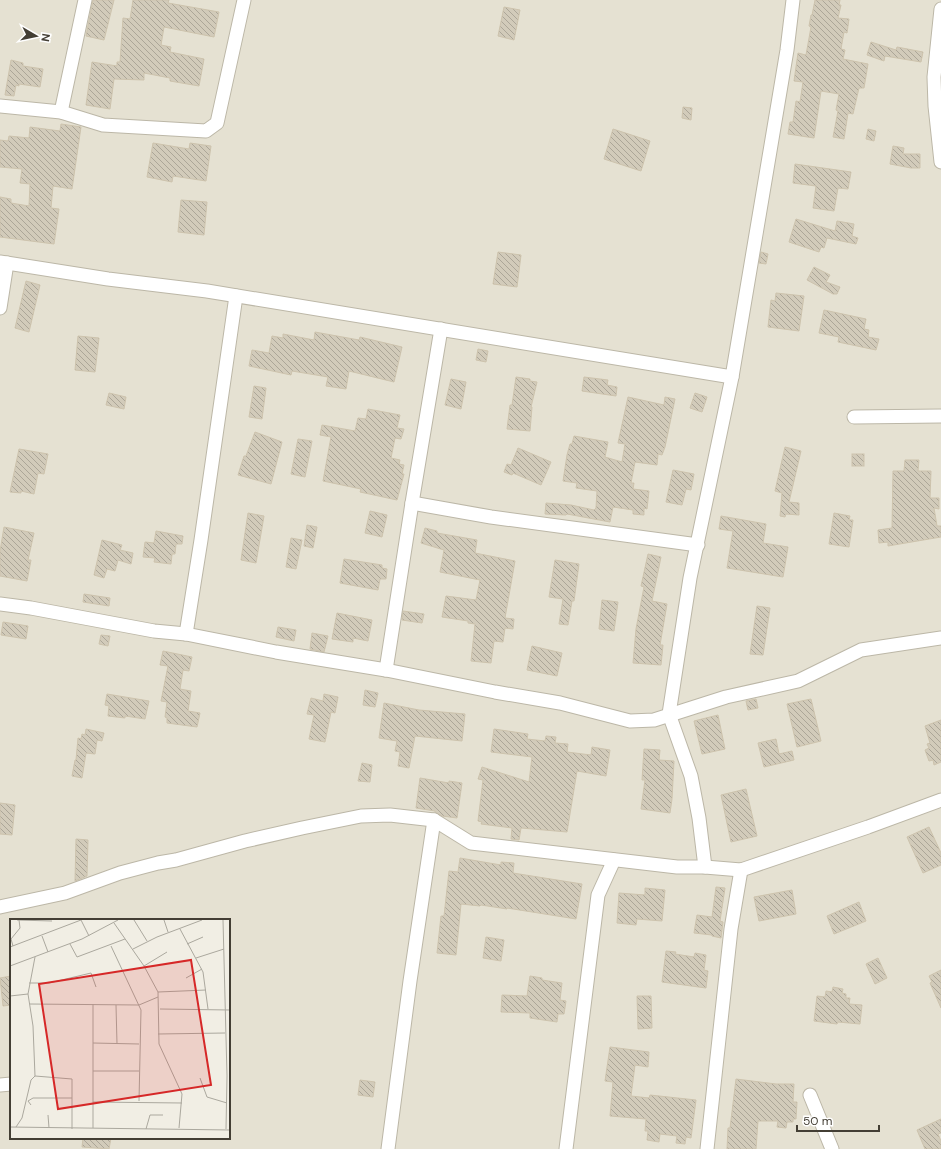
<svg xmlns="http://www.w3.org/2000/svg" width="941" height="1149" font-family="'DM Sans',sans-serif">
<defs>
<pattern id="building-back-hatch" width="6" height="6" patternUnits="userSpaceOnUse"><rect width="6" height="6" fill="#d2cbba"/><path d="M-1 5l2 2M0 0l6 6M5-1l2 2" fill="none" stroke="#aca698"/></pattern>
</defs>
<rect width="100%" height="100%" fill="#f1eee4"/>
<path fill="#e5e1d2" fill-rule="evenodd" d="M 0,0 L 941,0 L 941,1149 L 0,1149 ZM 11,920 L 229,920 L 229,1138 L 11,1138 Z"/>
<g fill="url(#building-back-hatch)" stroke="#cdc3ad">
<polygon points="93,0 114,0 104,40 86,36"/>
<polygon points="133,0 169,0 168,3 219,12 214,37 164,27 161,45 171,47 170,52 204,59 199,86 170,81 170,78 144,73 144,80 114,79 110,109 86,105 92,62 117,66 117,62 120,62 123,18 130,19"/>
<polygon points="815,0 840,0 839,5 841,5 838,18 849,19 847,33 844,32 841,49 845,50 843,59 868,64 864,88 859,88 853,114 848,113 844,139 833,137 838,111 836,110 839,94 821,91 814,138 788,134 790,122 793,122 796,101 800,102 803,82 794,81 798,53 806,55 811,27 809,26 811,15 812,15"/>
<polygon points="504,7 520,10 514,40 498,36"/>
<polygon points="871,42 896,50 897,47 923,52 921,62 885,56 884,61 867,55"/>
<polygon points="11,60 23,63 23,66 43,69 40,87 19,84 19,86 16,85 14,96 5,95"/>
<polygon points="683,107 692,108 691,120 682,118"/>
<polygon points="61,124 81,127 72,189 53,186 51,208 59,209 54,244 0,237 0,197 11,199 11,203 29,206 30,184 20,183 22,169 0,167 0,140 8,141 9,136 29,138 30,127 60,131"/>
<polygon points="613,129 650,141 641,171 604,159"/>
<polygon points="868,129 876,131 874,141 866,139"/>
<polygon points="153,143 189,149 190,143 211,146 206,181 173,176 172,182 147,177"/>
<polygon points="893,146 904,148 903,154 920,154 920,168 911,168 890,164"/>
<polygon points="795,164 851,172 848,189 838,188 834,211 813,208 816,186 793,183"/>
<polygon points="181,200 207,202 204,235 178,232"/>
<polygon points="796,219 835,231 837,221 854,224 852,236 858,238 856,244 827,238 824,248 821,247 819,252 789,242"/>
<polygon points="498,252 521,255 517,287 493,284"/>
<polygon points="761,252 768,254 766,264 759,263"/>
<polygon points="814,267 830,275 826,282 840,287 837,294 833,294 807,280"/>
<polygon points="26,281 40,285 29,332 15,328"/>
<polygon points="776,293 804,296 799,331 768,327 771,300 775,301"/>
<polygon points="824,310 866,319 864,329 869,330 868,337 879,339 876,350 838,342 839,337 819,333"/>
<polygon points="315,332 359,340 360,337 402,347 394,382 349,371 346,389 326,386 328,377 292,371 291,375 249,366 252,350 269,353 272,336 283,338 283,334 314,340"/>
<polygon points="78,336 99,338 95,372 75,370"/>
<polygon points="478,349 488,351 486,362 476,360"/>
<polygon points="516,377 530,379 530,381 537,382 531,407 532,407 530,431 507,429 510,405 512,405"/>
<polygon points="584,377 608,380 607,385 617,387 616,396 582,391"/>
<polygon points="451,379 466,382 461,409 445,405"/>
<polygon points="254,386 266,388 262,419 249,417"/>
<polygon points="109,393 126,397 124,409 106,405"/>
<polygon points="695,393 707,397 702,412 690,408"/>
<polygon points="628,397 664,405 665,397 675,399 665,447 662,455 658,454 657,465 635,462 631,483 634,483 633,489 649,491 647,509 644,508 644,515 633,514 633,510 613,507 610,522 567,514 566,515 545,514 546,503 571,505 594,510 596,508 597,491 576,488 577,483 563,481 567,455 570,444 572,444 574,436 608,442 605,457 622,462 625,444 618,443"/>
<polygon points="368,409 400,415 397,428 404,429 401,439 395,438 391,458 400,460 399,464 404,465 402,474 404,474 397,500 360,492 361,489 323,481 331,437 320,435 322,425 355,431 358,418 366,419"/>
<polygon points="255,432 282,442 271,484 238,475 244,456 246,456"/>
<polygon points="298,439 312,441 305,477 291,474"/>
<polygon points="785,447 801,451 789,502 799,503 799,515 786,514 785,517 780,516 782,493 775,491"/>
<polygon points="518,448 551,462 541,485 513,473 512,475 504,472 507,464 511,465"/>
<polygon points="19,449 48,454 44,474 38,473 34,494 21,491 21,493 10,492"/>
<rect x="852" y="454" width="12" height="12"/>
<polygon points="905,460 919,460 918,471 931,471 930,498 939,498 939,509 934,508 937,526 941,526 941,537 888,546 888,542 879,543 878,530 892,528 893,471 904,471"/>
<polygon points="673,470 694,474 691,490 686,489 682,505 666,502"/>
<polygon points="370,511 387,515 382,537 365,533"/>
<polygon points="248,513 264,516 256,563 241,560"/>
<polygon points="834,513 850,516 849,520 853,520 849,547 829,544"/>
<polygon points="721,516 766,524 763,543 788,547 783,577 727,568 733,531 719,529"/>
<polygon points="307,525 317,527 313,548 304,546"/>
<polygon points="4,527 34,533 28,560 31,560 27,581 0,576 0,551"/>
<polygon points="425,528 437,531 437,533 477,540 475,553 515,561 505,618 514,619 513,629 505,628 503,642 494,641 491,663 471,661 475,624 468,623 468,621 442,617 446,596 476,600 480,580 440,572 444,550 421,543"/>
<polygon points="156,531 183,536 182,544 176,544 175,554 172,554 171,564 154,562 155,558 143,557 145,542 154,543"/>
<polygon points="291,538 302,540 296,569 286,567"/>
<polygon points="102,540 122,545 120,550 133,553 131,564 118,560 115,571 107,569 104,578 94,575"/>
<polygon points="648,554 661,557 652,601 667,604 660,645 663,645 661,665 633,663 636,629 644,587 641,586"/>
<polygon points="344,559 382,565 382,568 387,569 386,579 380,579 378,590 340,583"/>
<polygon points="555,560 579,564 574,601 572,601 568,625 559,624 563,599 549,597"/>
<polygon points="84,594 110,598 109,606 83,602"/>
<polygon points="602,600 618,602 614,631 599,629"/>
<polygon points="757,606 770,608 763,655 750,654"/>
<polygon points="403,611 424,614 422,623 402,620"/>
<polygon points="337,613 372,620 368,641 353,638 353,642 332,639"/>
<polygon points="3,622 28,626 26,639 1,635"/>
<polygon points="278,627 296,630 294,641 276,637"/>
<polygon points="312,633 328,636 324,652 310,649"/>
<polygon points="101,635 110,636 108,646 99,644"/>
<polygon points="532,646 562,653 557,676 527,670"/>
<polygon points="163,651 192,657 189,671 183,670 180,689 191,691 188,711 200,713 197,727 167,723 167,718 165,717 167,702 161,701 168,666 160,665"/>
<polygon points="365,690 378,693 375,707 363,705"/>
<polygon points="107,694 149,701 145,719 125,716 125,718 108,716 109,706 105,705"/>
<polygon points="324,694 338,697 335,713 331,712 325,742 309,739 314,715 307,714 311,698 323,701"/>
<polygon points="756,699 758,708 748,710 746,701"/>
<polygon points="811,699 821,741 797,747 787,704"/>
<polygon points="384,703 419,710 465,714 462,741 415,736 409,768 398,766 400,752 395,751 397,741 379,738"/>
<polygon points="718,715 725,749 702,754 694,721"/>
<polygon points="941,720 941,762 934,765 933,760 929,761 925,750 929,748 927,744 930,743 925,726"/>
<polygon points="86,729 104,733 102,741 97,740 95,754 86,753 82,778 72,776 75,760 76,760 78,738 81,739 82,734 85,735"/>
<polygon points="494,729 528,734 527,739 545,741 546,736 556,737 555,743 568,744 567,752 591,755 592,747 610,750 606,776 577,771 567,832 521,828 519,840 511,839 512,828 481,824 482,822 478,821 483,780 478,779 482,767 529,782 532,757 491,752"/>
<polygon points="776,739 779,754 792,751 794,760 764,767 758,743"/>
<polygon points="644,749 660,750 659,760 674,761 672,799 670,813 641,809 645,780 642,780"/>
<polygon points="362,763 372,765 370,782 358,781"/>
<polygon points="420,778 449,783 449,781 462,783 457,818 442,816 435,812 435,811 416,808"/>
<polygon points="746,789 757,836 731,842 721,795"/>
<polygon points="0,803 15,805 12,835 0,834"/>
<polygon points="929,827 941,853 941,865 923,873 907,837"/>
<polygon points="76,839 88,840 87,876 75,881"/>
<polygon points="460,858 501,865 501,862 514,863 513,873 582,884 576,919 507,908 507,909 481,905 480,906 461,904 456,955 437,953 441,916 444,916 449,871 458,872"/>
<polygon points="716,887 725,888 720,921 723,922 721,938 712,936 712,935 694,933 697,915 712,917"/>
<polygon points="645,888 665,890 662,921 637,919 636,925 617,923 619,893 645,895"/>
<polygon points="792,890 796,914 759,921 754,897"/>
<polygon points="859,902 866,921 834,934 827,916"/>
<polygon points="486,937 504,940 501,961 483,958"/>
<polygon points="666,951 676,952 675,954 694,957 695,953 706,955 704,970 708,971 706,988 662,982"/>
<polygon points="878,958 887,978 875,984 866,964"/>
<polygon points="941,970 941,1008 930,983 932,982 929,976"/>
<polygon points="11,976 11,1005 3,1006 0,978"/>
<polygon points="530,976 542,978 542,980 562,983 560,1000 566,1001 564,1014 558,1014 557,1022 530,1018 530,1013 501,1012 502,995 527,996"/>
<polygon points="833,987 843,989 842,993 846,994 846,998 850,998 849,1004 862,1005 860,1024 838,1022 837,1024 814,1021 817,996 825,997 826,991 832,992"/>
<polygon points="637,996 651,996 652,1028 638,1029"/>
<polygon points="610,1047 649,1052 648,1067 635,1065 631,1096 649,1098 650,1095 696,1100 691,1138 686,1137 685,1144 676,1143 677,1136 660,1134 659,1142 647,1140 648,1131 645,1131 646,1119 610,1116 613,1082 605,1081"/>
<polygon points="736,1079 776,1084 794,1084 793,1102 797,1102 796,1119 793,1119 793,1122 787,1122 786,1128 777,1127 778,1121 758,1121 756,1149 727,1149 728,1128 730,1128"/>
<polygon points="360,1080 375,1082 373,1097 358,1095"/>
<polygon points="941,1119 941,1133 938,1134 941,1141 941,1149 925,1149 917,1130"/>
<polygon points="83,1138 111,1138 109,1149 82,1147"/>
</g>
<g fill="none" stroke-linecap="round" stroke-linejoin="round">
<defs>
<g id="minor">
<polyline points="941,9 934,77 935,106 941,162"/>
<polyline points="0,106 61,112 103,125 206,131 217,123 244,0"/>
<polyline points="61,112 85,0"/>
<polyline points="0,262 108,279 207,291 732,377"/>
<polyline points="0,308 7,263"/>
<polyline points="854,417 941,416"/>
<polyline points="412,503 491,517 698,545"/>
<polyline points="0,604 31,608 154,631 186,634 276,652 386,670 495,692 560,703 630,721 654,720 726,697 798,681 861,650 941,638"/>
<polyline points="186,634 201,540 236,296"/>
<polyline points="386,670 412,503 441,329"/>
<polyline points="705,867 699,818 691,776 669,714 690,578 732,377 787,50 793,0"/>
<polyline points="0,907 65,893 120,873 158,863 176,860 245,841 302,828 361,816 390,815 434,820 471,843 677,867 705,867 741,870 868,827 941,800"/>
<polyline points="0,1085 11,1084"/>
<polyline points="810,1095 832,1149"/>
<polyline points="388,1149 410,981 434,820"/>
<polyline points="566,1149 598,895 614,860"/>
<polyline points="707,1149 731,929 741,870"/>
</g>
</defs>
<use href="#minor" stroke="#bcb7a7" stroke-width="15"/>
<use href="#minor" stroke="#fff" stroke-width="13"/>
</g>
<g transform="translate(10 919)">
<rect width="220" height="220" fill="#f1eee4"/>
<path fill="none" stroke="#aba89e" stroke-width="1" d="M 7,1 L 42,2M 71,1 L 79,17M 124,1 L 137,22M 154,1 L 158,13M 213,1 L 217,157 L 216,210M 104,4 L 134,47 L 148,73 L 149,125 L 172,175 L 169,209M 170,10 L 193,53 L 198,90M 32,17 L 38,33M 60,25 L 67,38 L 115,20M 177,25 L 193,18M 3,27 L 1,20 L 10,9 L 9,1M 101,27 L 131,91 L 129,182M 0,28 L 71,1M 123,30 L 147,18 L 192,1M 186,39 L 214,30M 0,47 L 72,20 L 108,1M 134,47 L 157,33M 176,59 L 192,50M 19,64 L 39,64 L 81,54 L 86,68M 148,73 L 196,71M 0,77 L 18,75M 20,85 L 129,86 L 148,78M 83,85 L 83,209M 106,86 L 107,125M 150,90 L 220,91M 148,115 L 215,114M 83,124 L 129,125M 83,152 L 129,152M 25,157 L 62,160 L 62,210M 190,159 L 197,178 L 217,184M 83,183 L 172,184M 21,186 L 18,182 L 23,179 L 62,179M 38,196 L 39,209M 0,208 L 220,211M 6,208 L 12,199 L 21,161 L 25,157 L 23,107 L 18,75 L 25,38M 136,210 L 140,196 L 153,196"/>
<path fill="#d62828" fill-opacity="0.15" stroke="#d62828" stroke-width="2" d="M 181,41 L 201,166 L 48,190 L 29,65 Z"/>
<rect width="220" height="220" fill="none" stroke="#433e34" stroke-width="2"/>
</g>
<g transform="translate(36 36) rotate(99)" stroke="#ffffff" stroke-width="3" paint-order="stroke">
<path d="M0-3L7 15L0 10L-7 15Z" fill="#433e34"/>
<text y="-6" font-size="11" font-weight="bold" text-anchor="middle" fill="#433e34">N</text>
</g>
<path d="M797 1125v6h82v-6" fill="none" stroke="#433e34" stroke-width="2"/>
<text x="803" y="1125" font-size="12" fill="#433e34" stroke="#ffffff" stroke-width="3" paint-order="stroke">50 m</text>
</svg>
